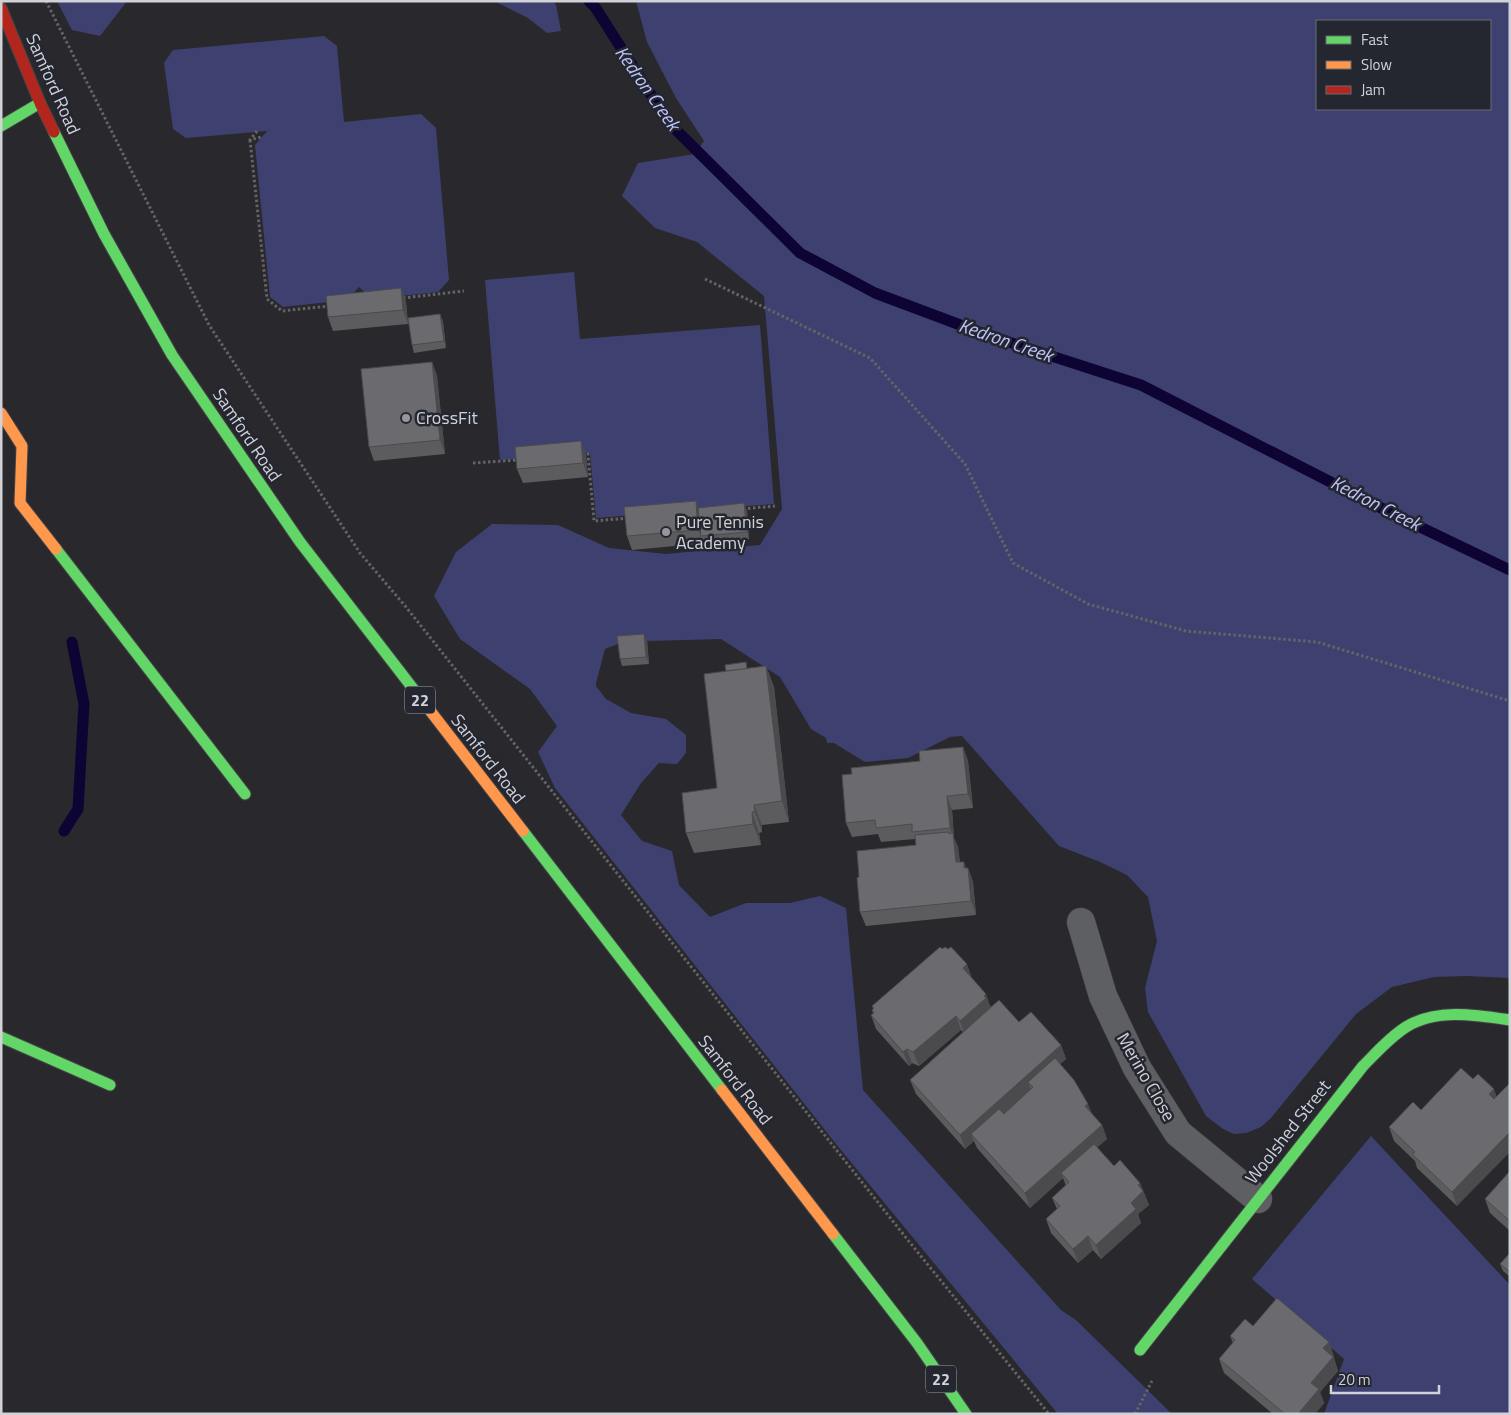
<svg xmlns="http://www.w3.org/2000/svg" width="1511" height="1415" font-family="'Titillium Web',sans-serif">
<rect width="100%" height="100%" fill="#28282d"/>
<g fill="#3e4170" fill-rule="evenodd">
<polygon points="57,1 127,1 100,36 72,30"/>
<polygon points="494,1 553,1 556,5 561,31 547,33 528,18"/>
<path d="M 636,1 L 1510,1 L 1510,978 L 1466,976 L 1434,977 L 1392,987 L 1356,1014 L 1271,1118 L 1261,1127 L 1246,1133 L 1234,1134 L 1223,1129 L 1206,1116 L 1148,1012 L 1145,988 L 1157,941 L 1148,897 L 1127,875 L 1100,862 L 1059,846 L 962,736 L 950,737 L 908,758 L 865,762 L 834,743 L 827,743 L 826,738 L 811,729 L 780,677 L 721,639 L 647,641 L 620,643 L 605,649 L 596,683 L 596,686 L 606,699 L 631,713 L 666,719 L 686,735 L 686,753 L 677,764 L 659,763 L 641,783 L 621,815 L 642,841 L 672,851 L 679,885 L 710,917 L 746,903 L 790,903 L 820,896 L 846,908 L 863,1090 L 1061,1310 L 1076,1320 L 1172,1414 L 1058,1414 L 836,1144 L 555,788 L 538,752 L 557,726 L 530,689 L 460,639 L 434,596 L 456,552 L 492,524 L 558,525 L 609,548 L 666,554 L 760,545 L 782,509 L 764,296 L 697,242 L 655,228 L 622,196 L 638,163 L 695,154 L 704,141 L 676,98 L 647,42 ZM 1317,21 L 1490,21 L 1490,109 L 1317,109 Z"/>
<polygon points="324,36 337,46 344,122 421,114 436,128 449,280 438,292 372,299 359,287 347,300 283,307 270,297 255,145 267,131 186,138 173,129 164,63 173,50"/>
<polygon points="574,272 580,339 760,325 774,504 596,518 590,453 500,460 485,280"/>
<polygon points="1371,1136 1510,1285 1510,1414 1324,1414 1344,1359 1252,1279"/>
</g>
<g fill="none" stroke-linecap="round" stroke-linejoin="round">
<g stroke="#0d0434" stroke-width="11">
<polyline points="589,1 595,7 669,123 800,253 875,293 987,335 1141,385 1391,513 1510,570"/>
<polyline points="64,831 78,809 84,704 72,642"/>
</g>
<defs>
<polyline id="street" points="1081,922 1103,996 1137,1068 1178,1133 1258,1199"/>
<g id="fast">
<polyline points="1,126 40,103"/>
<polyline points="54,132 104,234 172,355 300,542 418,695"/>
<polyline points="56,549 245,794"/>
<polyline points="523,831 722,1090"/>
<polyline points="1,1037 110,1085"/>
<polyline points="833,1234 917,1343 966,1414"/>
<path d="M 1140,1350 L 1363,1066 C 1377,1052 1390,1037 1406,1027 C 1436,1008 1477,1015 1510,1020"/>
</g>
<g id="slow">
<polyline points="1,413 22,446 20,503 56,549"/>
<polyline points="418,695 523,831"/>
<polyline points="722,1090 833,1234"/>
</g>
<polyline id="jam" points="1,8 40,103 54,132"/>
</defs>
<use href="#street" stroke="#444448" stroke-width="29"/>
<use href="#fast" stroke="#444448" stroke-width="13"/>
<use href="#slow" stroke="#444448" stroke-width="13"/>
<use href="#jam" stroke="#444448" stroke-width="13"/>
<g stroke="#646467" stroke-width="3" stroke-dasharray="2.5 2.5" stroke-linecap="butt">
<polyline points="46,1 209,325 360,553 406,607 907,1239 1049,1414"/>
<polyline points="257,131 250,140 261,137"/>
<polyline points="250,140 267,299 282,311 329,306"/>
<polyline points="705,279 870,358 965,464 1013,563 1088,604 1186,631 1317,642 1510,701"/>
<polyline points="403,298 464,291"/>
<polyline points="582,455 588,454 594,521 629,518"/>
<polyline points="473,463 518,460"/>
<polyline points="743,509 775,506"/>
<polyline points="1135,1414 1152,1381"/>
</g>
<use href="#street" stroke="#5e5f63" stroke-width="28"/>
<use href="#fast" stroke="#63d668" stroke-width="11"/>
<use href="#slow" stroke="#ff974d" stroke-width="11"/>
<use href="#jam" stroke="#b3261e" stroke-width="11"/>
</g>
<g fill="#5c5c5f">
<polygon points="401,288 406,302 408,324 333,331 328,317"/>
<polygon points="440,314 443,322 446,348 414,353 412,345"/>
<polygon points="432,362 437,376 445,454 374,461 369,447"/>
<polygon points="586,455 588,477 523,483 517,469"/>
<polygon points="696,501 698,508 747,510 749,539 632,550 627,536"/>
<polygon points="647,641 649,664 622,666 620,659"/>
<polygon points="766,666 774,687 789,822 762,825 762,832 759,833 761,845 694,853 686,833 717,788 749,668"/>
<polygon points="963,747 968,761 973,808 952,810 954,838 958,847 960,862 966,868 968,868 973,882 976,915 866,926 860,912 859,877 916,845 915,839 881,842 878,834 852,837 846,823 852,774 920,761"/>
<polygon points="971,977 991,1007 1061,1045 1066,1059 1060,1064 1092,1114 1102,1125 1107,1139 1097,1147 1114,1166 1140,1183 1149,1205 1138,1214 1141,1223 1101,1259 1093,1250 1078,1263 1051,1233 1046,1219 1057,1209 1052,1198 1066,1186 1063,1178 1030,1208 977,1148 974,1141 965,1149 916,1094 910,1080 963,1032 961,1030 919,1066 912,1063 909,1066 876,1029 871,1015 873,1013 872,1010 873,1009 872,1006"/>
<polygon points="1461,1068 1457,1206 1417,1168 1415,1161 1394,1141 1389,1127 1421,1110"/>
<polygon points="1510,1171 1510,1231 1490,1213 1485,1199"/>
<polygon points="1510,1253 1510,1277 1503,1271 1500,1264"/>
<polygon points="1253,1326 1329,1342 1338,1371 1320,1392 1324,1403 1315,1414 1273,1414 1224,1373 1219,1359 1233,1343 1230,1336"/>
</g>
<g fill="#4b4b4e">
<polygon points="401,288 406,302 408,324 403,310"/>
<polygon points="440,314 443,322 446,348 444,341"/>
<polygon points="432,362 437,376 445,454 440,440"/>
<polygon points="581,441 586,455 588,477 583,463"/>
<polygon points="696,501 701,515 701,536 698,530"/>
<polygon points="744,503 747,510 749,539 747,532"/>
<polygon points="644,634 647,641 649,664 646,657"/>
<polygon points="766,666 774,687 789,822 782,801"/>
<polygon points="963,747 968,761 973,808 968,794"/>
<polygon points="947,796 952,810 954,838 958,847 961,876 956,862 953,837 950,828"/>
<polygon points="754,805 762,825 762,832 755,812"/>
<polygon points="752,812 759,833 761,845 753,824"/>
<polygon points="964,862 969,876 968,868 973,882 976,915 971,901 964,868"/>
<polygon points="967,964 972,978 963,968"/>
<polygon points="986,994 991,1008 965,1035 960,1021"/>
<polygon points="956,1016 961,1030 919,1066 913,1052"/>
<polygon points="1061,1045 1066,1059 1033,1088 1028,1082 1031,1090 976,1139 971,1134 974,1141 965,1149 960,1135"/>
<polygon points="907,1049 912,1063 909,1066 903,1052"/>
<polygon points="1494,1089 1499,1103 1489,1094"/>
<polygon points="1088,1104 1094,1118 1085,1106"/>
<polygon points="1102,1125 1107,1139 1064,1177 1061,1173 1063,1178 1030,1208 1025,1193"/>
<polygon points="1510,1132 1510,1152 1457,1206 1452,1192"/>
<polygon points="1140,1183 1149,1205 1138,1214 1141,1223 1101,1259 1096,1245 1131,1203 1138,1185"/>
<polygon points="1088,1236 1093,1250 1078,1263 1073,1249"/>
<polygon points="1329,1342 1334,1356 1328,1363 1323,1348"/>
<polygon points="1333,1357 1338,1371 1320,1392 1324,1403 1315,1414 1298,1414 1311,1383"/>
</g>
<g fill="#6b6b6f" stroke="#4b4b4e">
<polygon points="401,288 403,310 328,317 326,296"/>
<polygon points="440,314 444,341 412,345 408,318"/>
<polygon points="432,362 440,440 369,447 361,369"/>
<polygon points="581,441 583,463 517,469 515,447"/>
<polygon points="696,501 698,530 627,536 624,507"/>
<polygon points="744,503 747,532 701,536 698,508"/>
<polygon points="644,634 646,657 620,659 617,636"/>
<polygon points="746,662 747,669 726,671 725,665"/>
<polygon points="766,666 782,801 754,805 755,812 752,812 753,824 686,833 682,793 717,788 704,674"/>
<polygon points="963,747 968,794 947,796 950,828 912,832 912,824 876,828 875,820 846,823 842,775 852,774 851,768 920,761 919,751"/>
<polygon points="949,832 949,834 953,833 956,862 964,862 964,868 968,868 971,901 860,912 857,878 859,877 857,851 916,845 915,835"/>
<polygon points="940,947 942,949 945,947 948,949 951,947 967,964 963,968 986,994 984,996 986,998 960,1021 956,1016 913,1052 907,1049 903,1052 871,1015 874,1013 872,1010 874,1008 872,1006"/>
<polygon points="999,1000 1019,1022 1031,1012 1061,1045 960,1135 910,1080"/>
<polygon points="1055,1058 1074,1080 1088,1104 1085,1106 1102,1125 1025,1193 971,1134 999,1109 1004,1114 1033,1087 1028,1082"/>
<polygon points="1461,1068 1473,1079 1478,1074 1494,1089 1489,1094 1494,1099 1510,1083 1510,1132 1452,1192 1412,1154 1415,1152 1389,1127 1413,1102 1421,1110"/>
<polygon points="1094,1144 1114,1166 1120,1160 1140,1183 1138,1185 1143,1191 1131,1203 1136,1209 1096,1245 1088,1236 1073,1249 1046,1219 1060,1206 1052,1198 1069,1182 1061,1173"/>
<polygon points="1510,1171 1510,1221 1485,1199"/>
<polygon points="1510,1253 1510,1272 1500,1264"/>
<polygon points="1277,1298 1329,1342 1323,1348 1333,1357 1311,1383 1319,1389 1298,1414 1285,1414 1219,1359 1235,1340 1230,1336 1245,1319 1253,1326"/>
</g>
<g fill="#96969c" stroke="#252730" stroke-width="2">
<circle cx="406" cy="418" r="5"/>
<circle cx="666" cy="532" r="5"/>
</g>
<g text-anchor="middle" stroke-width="5" stroke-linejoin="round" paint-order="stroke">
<g fill="#252730" stroke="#9d9fa6" stroke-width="1">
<rect x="405" y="686.5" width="30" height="27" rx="4"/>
<rect x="926" y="1365.5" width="30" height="27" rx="4"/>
</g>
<g font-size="16" font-weight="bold" fill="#d1d2d8">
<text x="420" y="706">22</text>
<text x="941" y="1385">22</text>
</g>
<g font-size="18" fill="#d1d2d8" stroke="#252730">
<text transform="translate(53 84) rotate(66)" y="6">Samford Road</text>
<text transform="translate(247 435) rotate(56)" y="6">Samford Road</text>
<text transform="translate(488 759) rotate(52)" y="6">Samford Road</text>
<text transform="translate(1146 1077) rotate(60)" y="6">Merino Close</text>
<text transform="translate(735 1080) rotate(52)" y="6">Samford Road</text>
<text transform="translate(1288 1132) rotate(-52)" y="6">Woolshed Street</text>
</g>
<g font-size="18" fill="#d1d2d8" stroke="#252730" text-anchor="start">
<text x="416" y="424">CrossFit</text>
<text x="676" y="528">Pure Tennis<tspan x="676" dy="21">Academy</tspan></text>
</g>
<g font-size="19" font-style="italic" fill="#bec4fb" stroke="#252730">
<text transform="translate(648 88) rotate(55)" y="7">Kedron Creek</text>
<text transform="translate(1006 340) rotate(19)" y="7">Kedron Creek</text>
<text transform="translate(1376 503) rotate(27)" y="7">Kedron Creek</text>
</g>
</g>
<rect width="1511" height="1415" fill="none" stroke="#d1d2d8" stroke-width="5"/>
<rect x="1316" y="20" width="175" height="90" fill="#252730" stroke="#6a6b73"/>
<rect x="1326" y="36" width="25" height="8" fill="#63d668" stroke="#6a6b73"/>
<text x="1361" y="45" font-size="15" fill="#d1d2d8">Fast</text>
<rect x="1326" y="61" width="25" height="8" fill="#ff974d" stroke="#6a6b73"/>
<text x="1361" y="70" font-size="15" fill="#d1d2d8">Slow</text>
<rect x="1326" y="86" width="25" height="8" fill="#b3261e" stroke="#6a6b73"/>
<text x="1361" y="95" font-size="15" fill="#d1d2d8">Jam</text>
<path d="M1331 1385v8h108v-8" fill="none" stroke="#d1d2d8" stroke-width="2.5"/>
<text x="1338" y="1385" font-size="15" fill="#d1d2d8" stroke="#252730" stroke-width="4" paint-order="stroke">20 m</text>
</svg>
